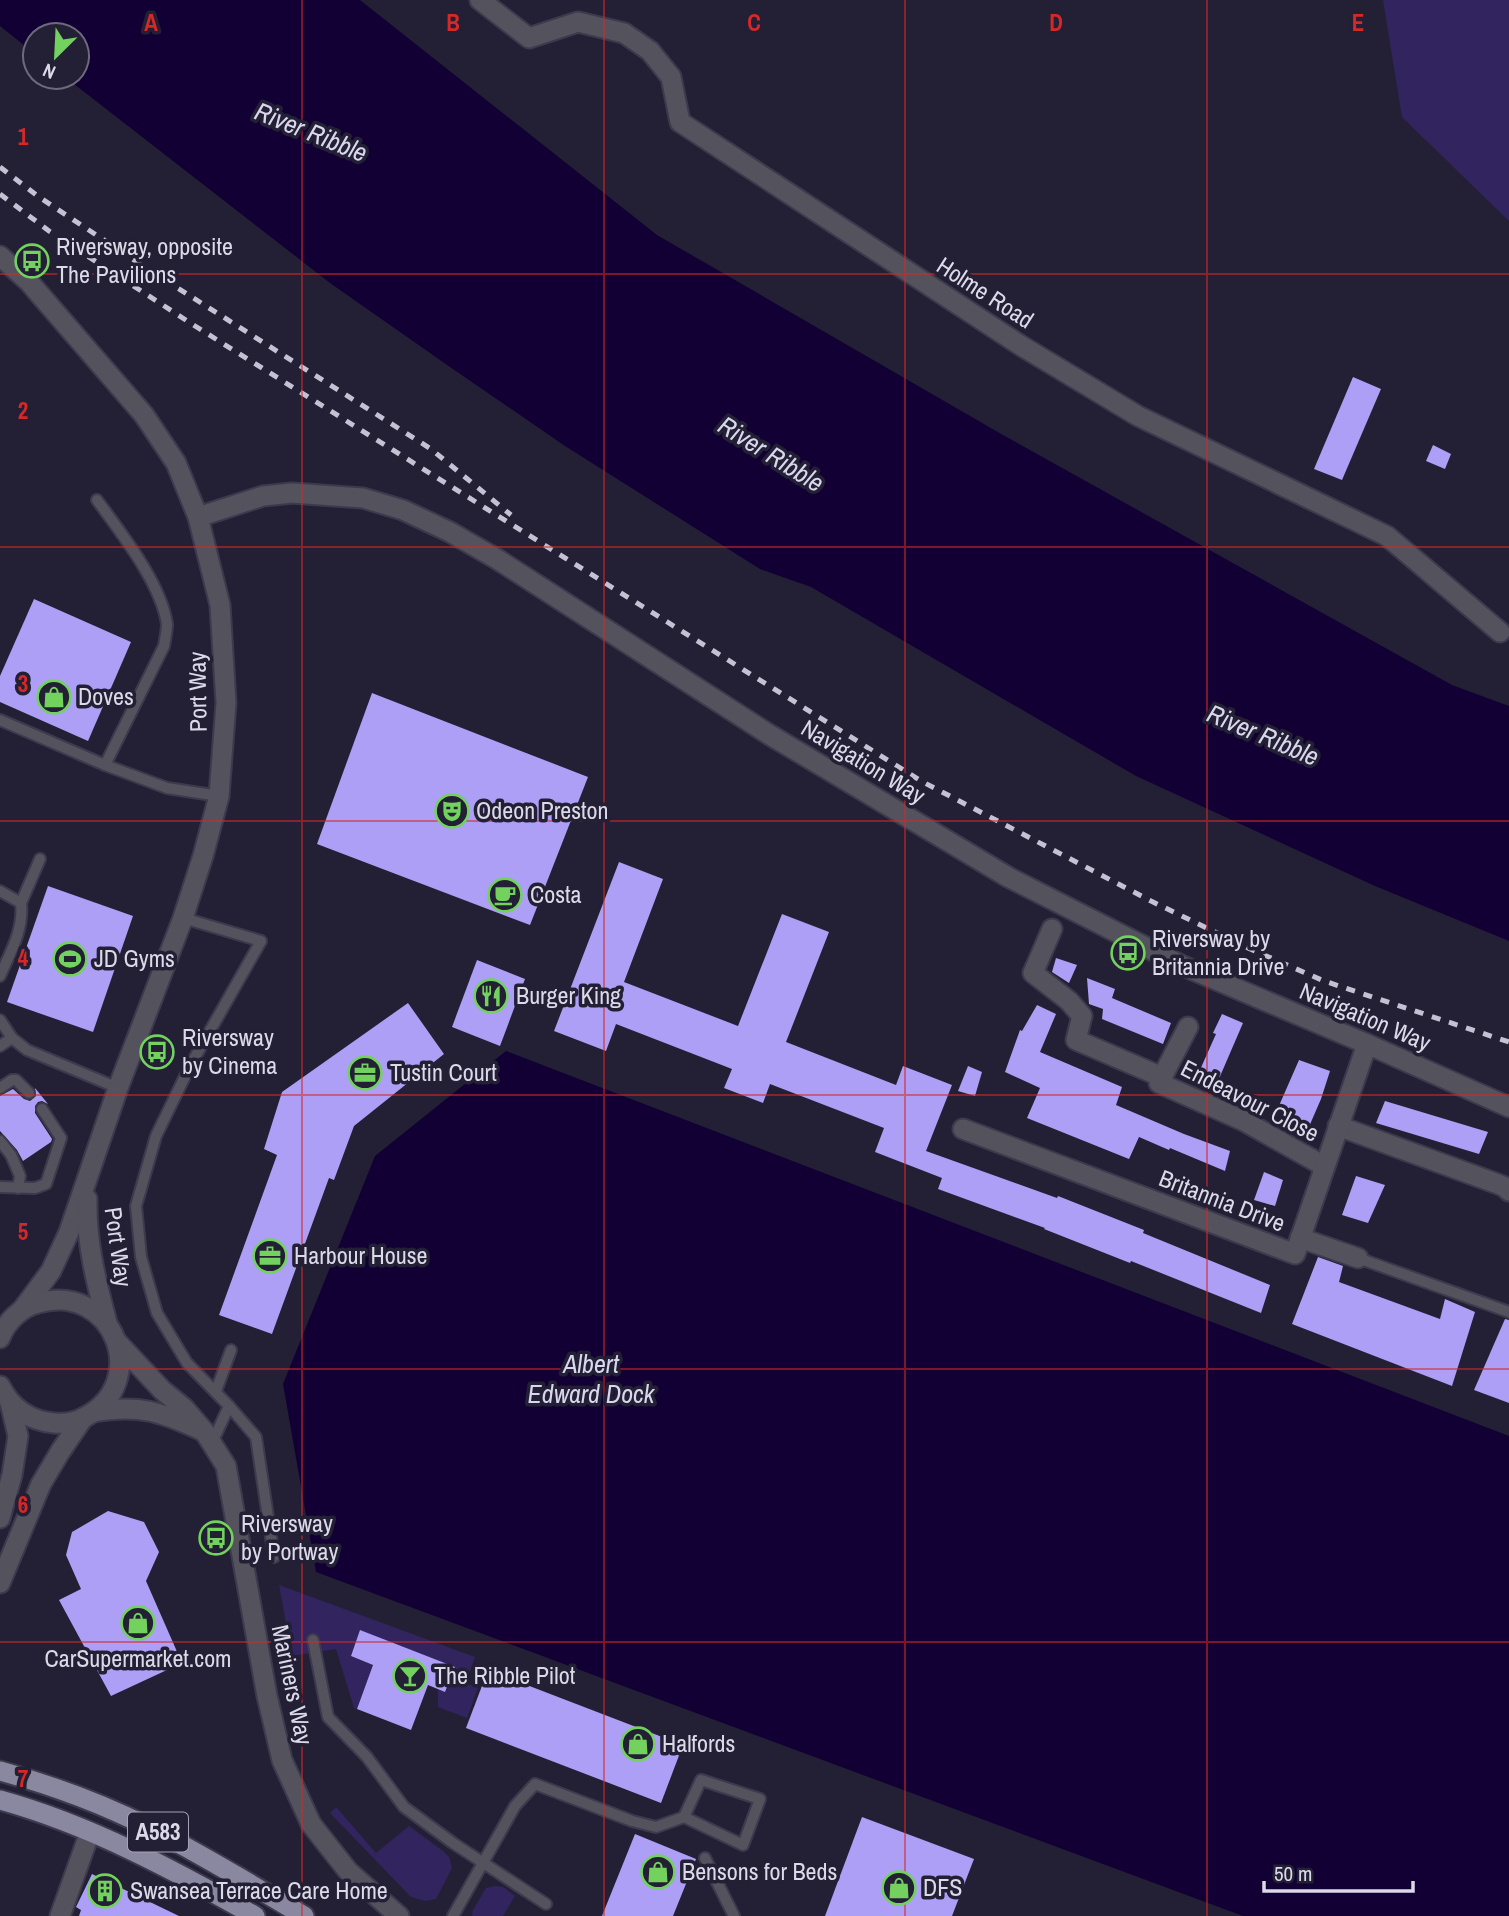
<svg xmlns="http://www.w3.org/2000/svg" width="1509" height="1916" font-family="'Archivo Narrow',sans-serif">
<rect width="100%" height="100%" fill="#232035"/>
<g fill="#32245e">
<polygon points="1383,0 1509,0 1509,221 1402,117"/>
<polygon points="279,1585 475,1657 466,1683 478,1688 467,1718 438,1707 438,1689 446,1691 455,1667 361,1631 351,1656 373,1665 357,1709 354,1708 336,1649 292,1656"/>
<polygon points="336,1807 376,1853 409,1826 443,1851 449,1857 452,1868 436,1899 425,1901 411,1897 330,1813"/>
<polygon points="495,1886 503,1887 515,1896 503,1916 472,1916 473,1910 486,1888"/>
</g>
<g fill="#120034">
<polygon points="0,0 360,0 657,235 1003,435 1452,685 1509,706 1509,941 1375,886 1136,776 811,587 760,569 565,446 450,367 330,283 65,77 77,77 77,35 35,35 35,54 0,26"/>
<polygon points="506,1051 1509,1436 1509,1916 1243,1916 316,1572 283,1384 375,1156"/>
</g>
<g fill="#ac9ff5">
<polygon points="1353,377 1381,389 1342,480 1314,469"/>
<polygon points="1433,445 1451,454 1445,469 1426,461"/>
<polygon points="34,599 131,642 88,741 0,702 0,676"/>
<polygon points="372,693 588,777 530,925 317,844"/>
<polygon points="619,862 663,879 624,982 738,1026 782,914 829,932 786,1042 896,1085 903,1066 952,1085 926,1151 1057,1198 1058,1196 1144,1230 1143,1233 1270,1285 1261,1313 1131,1261 1130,1263 1044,1229 1045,1228 938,1189 942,1178 875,1152 884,1128 770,1084 763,1103 724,1088 732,1069 616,1024 606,1051 554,1031"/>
<polygon points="48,886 133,916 93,1032 7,1002"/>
<polygon points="1056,958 1077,965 1069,983 1052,972"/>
<polygon points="477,960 525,979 500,1046 452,1027"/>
<polygon points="1087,978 1115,989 1112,998 1171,1023 1163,1044 1102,1019 1103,1009 1089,1004"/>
<polygon points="408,1003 444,1054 354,1126 334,1180 329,1178 272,1334 219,1315 277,1155 264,1149 282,1092"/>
<polygon points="1037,1005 1056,1014 1040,1052 1122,1087 1116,1105 1184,1134 1230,1151 1225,1171 1170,1148 1169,1150 1139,1137 1129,1159 1027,1118 1040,1088 1005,1072 1020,1030 1022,1031"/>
<polygon points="1222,1014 1243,1023 1218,1081 1199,1072 1216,1034 1213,1033"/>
<polygon points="1299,1060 1330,1071 1321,1099 1308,1129 1289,1121 1292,1112 1278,1108"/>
<polygon points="968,1066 982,1072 975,1096 958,1091"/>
<polygon points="35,1088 48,1104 42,1101 38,1102 35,1106 35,1113 52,1139 51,1142 23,1161 17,1150 0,1131 0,1096 13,1089 24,1099 30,1101 36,1096"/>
<polygon points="1385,1101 1488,1132 1479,1154 1376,1123"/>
<polygon points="1264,1172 1283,1180 1275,1206 1254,1200"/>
<polygon points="1356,1176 1385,1185 1368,1223 1342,1215"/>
<polygon points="1318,1257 1343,1266 1339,1282 1440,1319 1445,1299 1475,1312 1452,1386 1292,1324"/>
<polygon points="1505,1319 1509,1320 1509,1403 1474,1390"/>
<polygon points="108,1511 144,1522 159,1552 146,1581 182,1663 111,1696 59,1600 81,1589 66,1555 72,1532"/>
<polygon points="360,1630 455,1667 445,1692 428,1685 411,1730 357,1709 373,1665 351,1656"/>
<polygon points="488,1670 683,1745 661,1803 466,1728"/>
<polygon points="862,1817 974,1859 952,1916 825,1916"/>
<polygon points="635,1834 696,1859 673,1916 602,1916"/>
<polygon points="92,1874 179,1916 79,1916 81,1910 76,1907"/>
</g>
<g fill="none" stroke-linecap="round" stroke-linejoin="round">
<defs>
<g id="service">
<path d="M 97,500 C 121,533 161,583 167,624 C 167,631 165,639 164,646 L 105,765"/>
<polyline points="0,720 105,765 167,788 219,796"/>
<path d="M 0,891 L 21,903 C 24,930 10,953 0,976"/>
<polyline points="21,903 40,859"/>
<polyline points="183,918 261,941 190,1066 156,1136 136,1206 141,1257 157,1313 187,1363 229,1406 212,1443"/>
<polyline points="0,1020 12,1038 27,1050 118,1088"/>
<polyline points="0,1046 12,1038"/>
<polyline points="0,1088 12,1080 16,1080 29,1093"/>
<polyline points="0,1141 11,1155 20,1176 18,1188"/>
<polyline points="0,1187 35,1188 46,1184 61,1138 42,1109"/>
<polyline points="1358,1258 1509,1312"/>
<polyline points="216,1391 231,1350"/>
<polyline points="229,1406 256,1437 274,1557"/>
<polyline points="313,1640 328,1717 367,1757 404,1807 453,1843 546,1904"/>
<polyline points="705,1858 734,1916"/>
<polyline points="453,1916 515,1806 535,1784 632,1821 656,1827 684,1817 701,1780 760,1799 743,1845 684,1817"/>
</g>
<g id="minor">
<polyline points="480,0 529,38 578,22 624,33 650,51 671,77 680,122 1020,345 1138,416 1387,536 1500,632"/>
<polyline points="1052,929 1033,973 1069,1001 1082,1016 1076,1040 1162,1077"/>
<polyline points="1188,1027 1159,1083 1244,1121 1324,1166"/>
<polyline points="1338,1126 1498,1184 1505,1187 1509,1191"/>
<polyline points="963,1129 1295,1254 1367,1044"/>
<polyline points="1300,1238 1358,1258"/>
<polyline points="60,1916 90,1832"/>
</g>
<g id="tertiary">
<polyline points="0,256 29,282 144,415 176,463 198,517 220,605 226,703 219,796 203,856 183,918 118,1088 69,1232 51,1271 22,1310"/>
<polyline points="198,517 263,496 292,493 363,498 403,510 450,532 497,559 770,735 1008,877 1181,965 1367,1044 1509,1107"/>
<path d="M 87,1199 C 86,1242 96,1281 107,1323"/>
<path d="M 0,1338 C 6,1322 21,1307 38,1303 C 114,1282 152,1382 85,1417 C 76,1422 65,1424 54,1423 C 30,1421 11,1408 0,1386"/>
<polyline points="117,1342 162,1390 184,1408 204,1431 226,1466 267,1696 282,1760 311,1824 348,1871 399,1916"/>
<path d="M 94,1412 C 139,1404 161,1412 201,1430"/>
<polyline points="0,1518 12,1475 18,1436 10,1402"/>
<polyline points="0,1583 41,1484 60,1452 83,1418"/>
</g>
<g id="trunk">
<path d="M 0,1771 C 51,1785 103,1804 150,1828 C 203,1855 254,1886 304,1916"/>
<path d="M 0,1800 C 90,1825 174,1870 255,1916"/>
</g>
</defs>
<use href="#service" stroke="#3d3a4e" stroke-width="14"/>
<use href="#minor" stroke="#3d3a4e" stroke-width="23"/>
<use href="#tertiary" stroke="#3d3a4e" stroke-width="23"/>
<use href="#trunk" stroke="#3d3a4e" stroke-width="23"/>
<use href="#service" stroke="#53525d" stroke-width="10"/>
<use href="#minor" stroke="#53525d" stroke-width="19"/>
<use href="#tertiary" stroke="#53525d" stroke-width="19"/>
<use href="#trunk" stroke="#8a88a0" stroke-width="19"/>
<g stroke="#c4c2d2" stroke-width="5" stroke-dasharray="9 9" stroke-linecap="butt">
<polyline points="0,167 39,197 143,266 431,449 511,515"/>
<polyline points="0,194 49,231 195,326 921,781 1151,901 1248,948 1324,981 1509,1042"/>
</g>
</g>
<path fill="none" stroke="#d62828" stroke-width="2" stroke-opacity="0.55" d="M 302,0 L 302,1916M 604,0 L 604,1916M 905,0 L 905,1916M 1207,0 L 1207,1916M 0,274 L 1509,274M 0,547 L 1509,547M 0,821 L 1509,821M 0,1095 L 1509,1095M 0,1369 L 1509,1369M 0,1642 L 1509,1642"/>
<defs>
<symbol id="bus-ring" viewBox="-11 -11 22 22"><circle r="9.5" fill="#232035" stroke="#72d25d" stroke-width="1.5"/><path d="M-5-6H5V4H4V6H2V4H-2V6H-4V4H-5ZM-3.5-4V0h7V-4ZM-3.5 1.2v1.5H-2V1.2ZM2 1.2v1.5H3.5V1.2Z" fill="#72d25d"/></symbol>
<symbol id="shop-ring" viewBox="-11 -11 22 22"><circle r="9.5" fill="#232035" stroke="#72d25d" stroke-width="1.5"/><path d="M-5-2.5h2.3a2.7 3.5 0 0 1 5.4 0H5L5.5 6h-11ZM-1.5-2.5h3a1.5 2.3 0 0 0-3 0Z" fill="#72d25d"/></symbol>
<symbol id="theatre-ring" viewBox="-11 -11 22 22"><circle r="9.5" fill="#232035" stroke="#72d25d" stroke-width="1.5"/><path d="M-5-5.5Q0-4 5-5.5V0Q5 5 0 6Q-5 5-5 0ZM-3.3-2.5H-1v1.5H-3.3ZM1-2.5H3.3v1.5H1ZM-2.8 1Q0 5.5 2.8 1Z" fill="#72d25d"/></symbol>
<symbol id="cafe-ring" viewBox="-11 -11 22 22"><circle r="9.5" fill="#232035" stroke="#72d25d" stroke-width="1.5"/><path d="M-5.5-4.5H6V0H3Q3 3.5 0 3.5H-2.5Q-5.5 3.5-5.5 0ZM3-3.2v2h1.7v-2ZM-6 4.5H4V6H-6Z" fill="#72d25d"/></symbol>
<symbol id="stadium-ring" viewBox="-11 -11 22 22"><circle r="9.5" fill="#232035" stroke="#72d25d" stroke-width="1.5"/><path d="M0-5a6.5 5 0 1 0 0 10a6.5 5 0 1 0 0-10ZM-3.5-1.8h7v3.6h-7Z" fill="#72d25d"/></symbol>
<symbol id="restaurant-ring" viewBox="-11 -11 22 22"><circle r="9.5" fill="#232035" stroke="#72d25d" stroke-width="1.5"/><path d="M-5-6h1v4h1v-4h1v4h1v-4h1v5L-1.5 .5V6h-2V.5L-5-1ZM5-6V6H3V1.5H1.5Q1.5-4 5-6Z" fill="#72d25d"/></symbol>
<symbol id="office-ring" viewBox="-11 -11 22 22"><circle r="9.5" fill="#232035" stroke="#72d25d" stroke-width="1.5"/><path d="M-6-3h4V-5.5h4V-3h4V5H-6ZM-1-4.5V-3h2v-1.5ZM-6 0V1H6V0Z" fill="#72d25d"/></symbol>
<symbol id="bar-ring" viewBox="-11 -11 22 22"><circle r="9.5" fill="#232035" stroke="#72d25d" stroke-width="1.5"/><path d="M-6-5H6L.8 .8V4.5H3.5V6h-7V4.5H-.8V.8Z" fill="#72d25d"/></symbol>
<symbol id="building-ring" viewBox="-11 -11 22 22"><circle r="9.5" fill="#232035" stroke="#72d25d" stroke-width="1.5"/><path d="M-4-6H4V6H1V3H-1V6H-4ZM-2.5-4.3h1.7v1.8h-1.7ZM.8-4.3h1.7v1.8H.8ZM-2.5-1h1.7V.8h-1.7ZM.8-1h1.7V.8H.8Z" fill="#72d25d"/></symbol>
</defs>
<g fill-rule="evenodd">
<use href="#bus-ring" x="13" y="242" width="38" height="38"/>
<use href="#shop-ring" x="35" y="678" width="38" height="38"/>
<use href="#theatre-ring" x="433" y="792" width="38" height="38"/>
<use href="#cafe-ring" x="486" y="876" width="38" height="38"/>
<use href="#bus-ring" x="1109" y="934" width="38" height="38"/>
<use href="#stadium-ring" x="51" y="940" width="38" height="38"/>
<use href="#restaurant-ring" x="472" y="977" width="38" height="38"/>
<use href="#bus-ring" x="138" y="1033" width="38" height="38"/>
<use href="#office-ring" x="346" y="1054" width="38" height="38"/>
<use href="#office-ring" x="251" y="1237" width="38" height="38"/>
<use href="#bus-ring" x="197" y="1519" width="38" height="38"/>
<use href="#shop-ring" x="119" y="1604" width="38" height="38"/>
<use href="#bar-ring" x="391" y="1657" width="38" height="38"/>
<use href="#shop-ring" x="619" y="1725" width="38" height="38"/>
<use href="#shop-ring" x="639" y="1853" width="38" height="38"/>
<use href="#shop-ring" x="880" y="1869" width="38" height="38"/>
<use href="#building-ring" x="86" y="1872" width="38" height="38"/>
</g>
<g text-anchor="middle" stroke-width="7" stroke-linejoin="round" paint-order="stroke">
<rect fill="#232035" stroke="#a4a2b3" stroke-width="2" x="128" y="1812.5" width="60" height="39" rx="5"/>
<g font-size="23" font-weight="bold" fill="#dcdae9">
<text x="158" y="1840">A583</text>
</g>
<g font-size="24" fill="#dcdae9" stroke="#232035" text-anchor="start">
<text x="56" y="255">Riversway, opposite<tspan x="56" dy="28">The Pavilions</tspan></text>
<text x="78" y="705">Doves</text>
<text x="476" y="819">Odeon Preston</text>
<text x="530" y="903">Costa</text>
<text x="1152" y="947">Riversway by<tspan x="1152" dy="28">Britannia Drive</tspan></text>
<text x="94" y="967">JD Gyms</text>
<text x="516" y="1004">Burger King</text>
<text x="182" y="1046">Riversway<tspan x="182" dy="28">by Cinema</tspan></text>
<text x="390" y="1081">Tustin Court</text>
<text x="294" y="1264">Harbour House</text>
<text x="241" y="1532">Riversway<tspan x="241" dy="28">by Portway</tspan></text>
<text x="138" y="1667" text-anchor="middle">CarSupermarket.com</text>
<text x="434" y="1684">The Ribble Pilot</text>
<text x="662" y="1752">Halfords</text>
<text x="682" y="1880">Bensons for Beds</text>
<text x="923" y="1896">DFS</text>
<text x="130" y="1899">Swansea Terrace Care Home</text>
</g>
<g font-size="24" fill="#dcdae9" stroke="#232035">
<text transform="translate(985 293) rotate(33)" y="8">Holme Road</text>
<text transform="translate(198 692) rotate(-91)" y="8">Port Way</text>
<text transform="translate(863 762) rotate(31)" y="8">Navigation Way</text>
<text transform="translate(1365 1017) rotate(23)" y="8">Navigation Way</text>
<text transform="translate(1250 1101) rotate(27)" y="8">Endeavour Close</text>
<text transform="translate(1222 1201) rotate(21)" y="8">Britannia Drive</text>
<text transform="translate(118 1247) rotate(82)" y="8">Port Way</text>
<text transform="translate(292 1685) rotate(78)" y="8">Mariners Way</text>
</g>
<g font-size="26" font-style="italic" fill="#d9d7ed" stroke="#232035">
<text transform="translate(311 132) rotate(22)" y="9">River Ribble</text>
<text transform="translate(771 454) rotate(32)" y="9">River Ribble</text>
<text transform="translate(1263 735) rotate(23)" y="9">River Ribble</text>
<text x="591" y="1373">Albert<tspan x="591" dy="30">Edward Dock</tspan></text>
</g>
</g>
<g font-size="23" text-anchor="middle" font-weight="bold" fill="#d62828" stroke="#232035" stroke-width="7" stroke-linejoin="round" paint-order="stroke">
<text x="151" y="31">A</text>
<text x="453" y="31">B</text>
<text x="754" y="31">C</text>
<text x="1056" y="31">D</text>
<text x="1358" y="31">E</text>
<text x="23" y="145">1</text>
<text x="23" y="419">2</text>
<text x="23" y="692">3</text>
<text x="23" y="966">4</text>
<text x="23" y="1240">5</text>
<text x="23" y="1513">6</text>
<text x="23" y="1787">7</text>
</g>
<g transform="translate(56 56) rotate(204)"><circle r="33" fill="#232035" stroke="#6d6a7d" stroke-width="2"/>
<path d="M0-5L12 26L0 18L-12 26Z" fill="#72d25d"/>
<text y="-10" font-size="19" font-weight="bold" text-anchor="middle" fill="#dcdae9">N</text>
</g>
<path d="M1264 1881v10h149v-10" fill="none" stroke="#dcdae9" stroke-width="3.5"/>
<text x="1274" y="1881" font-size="21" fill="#dcdae9" stroke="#232035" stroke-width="5" paint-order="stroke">50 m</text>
</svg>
